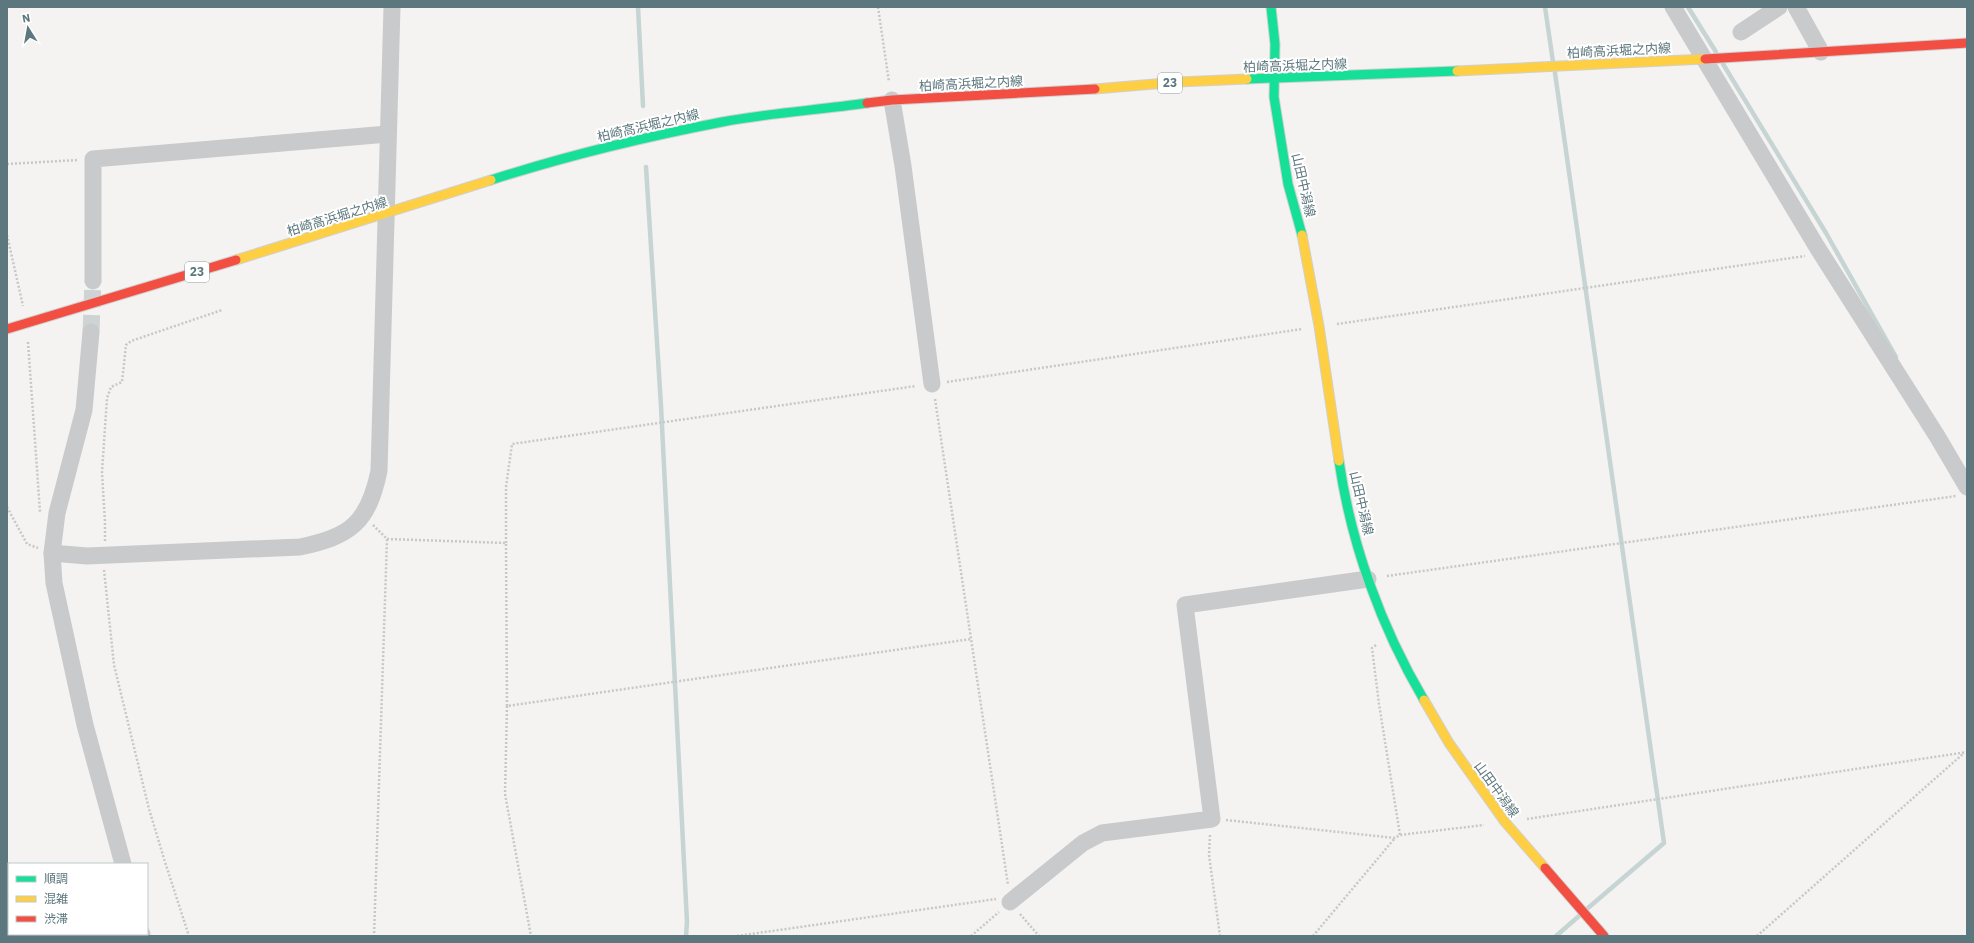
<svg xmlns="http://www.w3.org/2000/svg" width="1974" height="943" font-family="'IBM Plex Sans','Noto Sans JP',sans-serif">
<rect width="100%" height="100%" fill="#f4f3f1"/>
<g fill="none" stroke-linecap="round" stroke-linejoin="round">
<g stroke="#c6d4d4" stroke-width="4.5">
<polyline points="638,7 643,106"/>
<polyline points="1545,7 1553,62"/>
<polyline points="1688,7 1716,52"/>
<polyline points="1723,64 1826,233 1896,357"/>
<polyline points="1555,73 1664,843 1588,908"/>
<polyline points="646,167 661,406 687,922 686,936"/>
<polyline points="1556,936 1579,916"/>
</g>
<polyline stroke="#ced4d4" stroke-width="17" stroke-dasharray="17 8" stroke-linecap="butt" points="91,332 93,281"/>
<defs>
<g id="fast">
<polyline points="1271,7 1275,44 1274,97 1288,184 1302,235"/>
<polyline points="1247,79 1457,71"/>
<path d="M 491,180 C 566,156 644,137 722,122 C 769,113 819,110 867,103"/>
<path d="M 1339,461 C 1351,544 1381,627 1424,700"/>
</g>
<g id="slow">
<polyline points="1457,71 1705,59"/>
<polyline points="1095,89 1178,82 1247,79"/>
<polyline points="1302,235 1319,326 1339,461"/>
<polyline points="236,260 491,180"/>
<polyline points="1424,700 1449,743 1505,822 1545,868"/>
</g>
<g id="jam">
<polyline points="1705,59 1967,43"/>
<polyline points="867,103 892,100 1095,89"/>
<polyline points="7,329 236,260"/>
<polyline points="1545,868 1604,936"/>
</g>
</defs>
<use href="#fast" stroke="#cfd0d0" stroke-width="11"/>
<use href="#slow" stroke="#cfd0d0" stroke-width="11"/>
<use href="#jam" stroke="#cfd0d0" stroke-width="11"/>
<g stroke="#c6c8c7" stroke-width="2.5" stroke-dasharray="2 2" stroke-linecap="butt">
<polyline points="878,7 889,82"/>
<polyline points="7,164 78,160"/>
<polyline points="7,235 23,306"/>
<polyline points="1337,324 1805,256"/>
<polyline points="28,342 40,512"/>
<polyline points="947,382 1302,329"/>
<polyline points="935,399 1008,885"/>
<polyline points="7,507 27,544 38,548"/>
<polyline points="373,525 387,539 374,936"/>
<polyline points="387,539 506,543 507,706 971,639"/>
<polyline points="105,541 105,523 102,472 107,398 111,387 122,382 126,345 131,341 222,310"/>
<polyline points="506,543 506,487 512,444 916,386"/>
<polyline points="104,570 114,665 149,809 165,862 189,936"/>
<polyline points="1387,576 1956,496"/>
<polyline points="1376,645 1372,648 1379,704 1400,835"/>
<polyline points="507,706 505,794 531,936"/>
<polyline points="1527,819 1967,752"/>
<polyline points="1226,820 1395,838 1400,835 1484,825"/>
<polyline points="1210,835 1209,855 1220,936"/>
<polyline points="1020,914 1039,936"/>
<polyline points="737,936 996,899"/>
<polyline points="971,936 999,912"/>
<polyline points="1313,936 1395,838"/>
<polyline points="1757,936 1964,753"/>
</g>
<g stroke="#c9cacb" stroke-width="17">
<polyline points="1673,7 1817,247 1937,436 1967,487"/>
<polyline points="1796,7 1821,52"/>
<polyline points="1741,32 1779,7"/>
<polyline points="892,100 903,166 932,384"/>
<polyline points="93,281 93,159 388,134"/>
<polyline points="91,332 84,410 57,513 52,553 54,583 85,725 123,864"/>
<path d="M 52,553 L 87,556 L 300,547 C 351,536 368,523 379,471 L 392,7"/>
<polyline points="1010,902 1083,843 1102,833 1212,819 1185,605 1368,579"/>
<polyline points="142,934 142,936"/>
</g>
<use href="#fast" stroke="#16e098" stroke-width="9"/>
<use href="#slow" stroke="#ffcf43" stroke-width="9"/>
<use href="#jam" stroke="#f24e42" stroke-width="9"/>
</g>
<g text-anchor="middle" stroke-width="4" stroke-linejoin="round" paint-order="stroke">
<g fill="#fff" stroke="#8da0a5" stroke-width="1">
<rect x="1158" y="73" width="24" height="20" rx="3"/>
<rect x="185" y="262" width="24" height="20" rx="3"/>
</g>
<g font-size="12" font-weight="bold" fill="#5c777e">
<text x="1170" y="87">23</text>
<text x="197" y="276">23</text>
</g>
<g font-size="13" fill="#5c777e" stroke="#fff">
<text transform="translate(1619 50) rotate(-3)" y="5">柏崎高浜堀之内線</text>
<text transform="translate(1295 65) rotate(-2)" y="5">柏崎高浜堀之内線</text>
<text transform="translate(971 83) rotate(-3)" y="5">柏崎高浜堀之内線</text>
<text transform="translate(648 125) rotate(-13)" y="5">柏崎高浜堀之内線</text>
<text transform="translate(1304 185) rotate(77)" y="5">山田中潟線</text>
<text transform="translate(337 216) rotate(-17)" y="5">柏崎高浜堀之内線</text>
<text transform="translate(1362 503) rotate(77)" y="5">山田中潟線</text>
<text transform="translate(1497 789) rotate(54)" y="5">山田中潟線</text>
</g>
</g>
<rect width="1974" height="943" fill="none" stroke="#5c777e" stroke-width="16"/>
<rect x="8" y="863" width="140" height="72" fill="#ffffff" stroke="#bec9cb"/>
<rect x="16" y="876" width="20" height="6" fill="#16e098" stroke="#bec9cb"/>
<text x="44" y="883" font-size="12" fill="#5c777e">順調</text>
<rect x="16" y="896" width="20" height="6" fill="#ffcf43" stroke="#bec9cb"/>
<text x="44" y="903" font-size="12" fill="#5c777e">混雑</text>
<rect x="16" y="916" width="20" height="6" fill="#f24e42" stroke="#bec9cb"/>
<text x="44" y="923" font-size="12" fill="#5c777e">渋滞</text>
<g transform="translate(28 28) rotate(349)" stroke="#ffffff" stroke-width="3" paint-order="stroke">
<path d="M0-3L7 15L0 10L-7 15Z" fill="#5c777e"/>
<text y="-6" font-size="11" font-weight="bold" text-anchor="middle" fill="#5c777e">N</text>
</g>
</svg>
